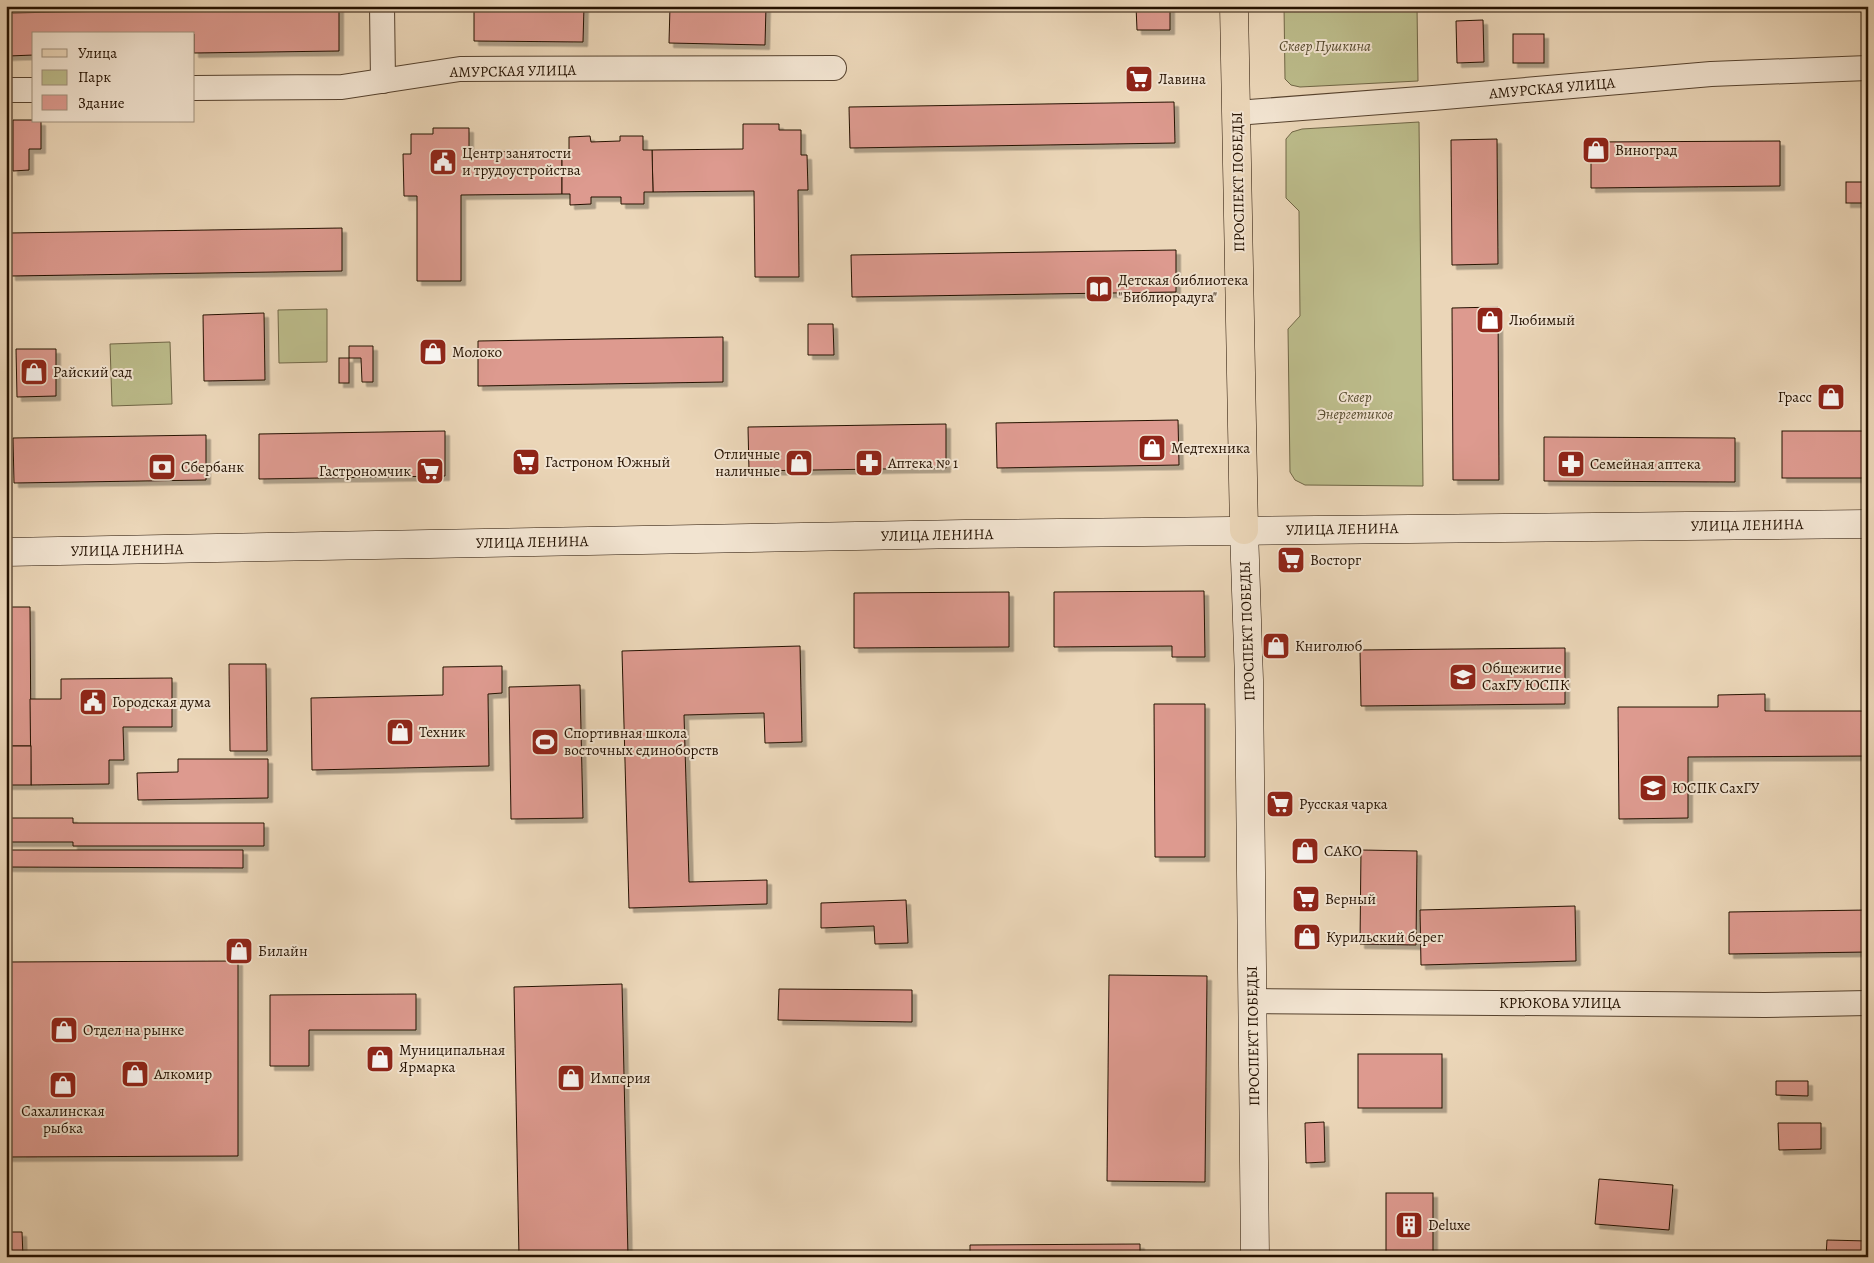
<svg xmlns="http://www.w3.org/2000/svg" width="1874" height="1263" font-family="Alegreya,serif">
<defs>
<filter id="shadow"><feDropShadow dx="4.5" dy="4.5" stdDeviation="0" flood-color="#0004"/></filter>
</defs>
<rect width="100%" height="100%" fill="#ebd6b8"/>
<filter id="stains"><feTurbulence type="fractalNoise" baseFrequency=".004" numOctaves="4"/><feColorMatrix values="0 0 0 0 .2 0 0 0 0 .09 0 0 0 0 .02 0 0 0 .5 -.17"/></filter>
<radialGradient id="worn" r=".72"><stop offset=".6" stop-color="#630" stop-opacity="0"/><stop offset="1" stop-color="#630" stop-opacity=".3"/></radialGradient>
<g fill="#bcbc8b" stroke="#706646">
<polygon points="1284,6 1417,6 1418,81 1300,87 1291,85 1285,79"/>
<polygon points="1419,122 1423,486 1305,485 1295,480 1290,472 1288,329 1300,316 1299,211 1286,198 1286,139 1292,132 1302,129"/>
<polygon points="327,309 327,362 279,363 278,310"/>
<polygon points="170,342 172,404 112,406 110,344"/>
</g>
<g fill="#dd9a8f" stroke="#241100" filter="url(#shadow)">
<polygon points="482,6 584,6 583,42 474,41 474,11 482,11"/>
<polygon points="670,6 766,6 765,45 669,43"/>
<polygon points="1136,6 1170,6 1170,30 1137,30"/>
<polygon points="339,7 339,51 194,53 194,34 34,34 34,55 8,56 7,13"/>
<polygon points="1483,20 1484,62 1457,63 1456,21"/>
<rect x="1513" y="34" width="31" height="29"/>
<polygon points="1174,102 1175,143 850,148 849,107"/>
<polygon points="13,120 34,120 34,121 41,121 41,149 29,149 29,170 13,171"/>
<polygon points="743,124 779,124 779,130 801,130 801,155 807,155 808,190 798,190 799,277 755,277 754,191 653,192 652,150 743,149"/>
<polygon points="433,128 469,128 469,152 562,151 562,194 461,195 461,281 417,281 417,196 404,196 403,154 411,154 411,134 433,134"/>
<polygon points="590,136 591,142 620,141 620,136 643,136 643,150 652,150 653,192 644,192 644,204 621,204 621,197 591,197 591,204 570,205 570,194 562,194 562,151 569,151 569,137"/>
<polygon points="1497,139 1498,264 1452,265 1451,140"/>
<polygon points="1780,141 1780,186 1591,188 1591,142"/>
<rect x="1846" y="182" width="22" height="21"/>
<polygon points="342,228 342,271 11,276 10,233"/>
<polygon points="1176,250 1176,292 852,297 851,255"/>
<polygon points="1498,307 1499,480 1453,480 1452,308"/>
<polygon points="264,313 265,380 204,381 203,315"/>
<polygon points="808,324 833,324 834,355 808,355"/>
<polygon points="723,337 723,382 478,386 478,341"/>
<polygon points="349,346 373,346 373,382 362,382 361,358 349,358"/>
<polygon points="16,349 56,349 56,396 17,397"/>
<rect x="339" y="358" width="10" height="25"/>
<polygon points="1178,420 1179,465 997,468 996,423"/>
<polygon points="946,424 946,468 749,471 748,427"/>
<polygon points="445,431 445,476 259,479 259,434"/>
<rect x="1782" y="431" width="86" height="47"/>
<polygon points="206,435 206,480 14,483 13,438"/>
<polygon points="1544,437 1735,438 1735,482 1544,481"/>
<polygon points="1204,591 1205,657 1172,657 1172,646 1054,647 1054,592"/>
<polygon points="1009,592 1009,647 854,648 854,593"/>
<polygon points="6,607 30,607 31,746 6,746"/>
<polygon points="800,646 802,742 765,743 764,713 684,715 689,882 767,880 767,904 629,908 622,651"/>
<polygon points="1565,648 1565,704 1361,706 1360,650"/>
<polygon points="229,664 266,664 267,751 230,751"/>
<polygon points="502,666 502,693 488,694 489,766 312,770 311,698 443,695 443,667"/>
<polygon points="172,678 172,727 123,727 124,760 109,760 109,784 31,785 30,699 61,699 61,679"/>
<polygon points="580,685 583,818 511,819 509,687"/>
<polygon points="1765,694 1765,711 1868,711 1868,756 1688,757 1688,818 1619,819 1618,707 1718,707 1718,695"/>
<polygon points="1154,704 1205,704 1205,857 1155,857"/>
<rect x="6" y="746" width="25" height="39"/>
<polygon points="178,759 268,759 268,798 138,800 137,773 178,772"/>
<polygon points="6,818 73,818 73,823 264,823 264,846 73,846 73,842 6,842"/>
<polygon points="6,850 243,850 243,868 6,867"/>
<polygon points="1361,850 1417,851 1416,945 1360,944"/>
<polygon points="906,900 908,943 875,944 874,926 821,928 821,903"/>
<polygon points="1575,906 1576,961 1421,965 1420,910"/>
<polygon points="1868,910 1868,952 1729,954 1729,912"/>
<polygon points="238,961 238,1156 6,1157 6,962"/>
<polygon points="1109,975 1207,976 1205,1182 1107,1181"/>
<polygon points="622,984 628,1257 519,1257 514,987"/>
<polygon points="779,989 912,990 912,1022 778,1020"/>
<polygon points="416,994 416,1030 309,1030 309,1066 270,1066 270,995"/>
<rect x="1358" y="1054" width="84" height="54"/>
<polygon points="1776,1081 1808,1081 1808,1096 1776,1095"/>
<polygon points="1324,1122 1325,1162 1306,1163 1305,1123"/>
<polygon points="1778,1123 1821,1123 1821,1149 1779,1150"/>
<polygon points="1599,1179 1673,1185 1669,1230 1595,1224"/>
<rect x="1386" y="1193" width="47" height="64"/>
<polygon points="6,1232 22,1232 23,1257 6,1257"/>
<polygon points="1827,1240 1868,1241 1868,1257 1826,1257"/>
<polygon points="1140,1244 1140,1257 970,1257 970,1245"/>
</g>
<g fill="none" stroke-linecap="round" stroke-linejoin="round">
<defs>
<g id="minor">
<polyline points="382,6 383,81"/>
<polyline points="194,88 342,87 460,69 834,68"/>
<polyline points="6,90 34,90"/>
<polyline points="1236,113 1433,98 1711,74 1868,68"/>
<polyline points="1252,1001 1765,1005 1868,1003"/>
</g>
<g id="secondary">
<polyline points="1244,530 1249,680 1255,1257"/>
<polyline points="6,552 964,534 1868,524"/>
</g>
<polyline id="primary" points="1234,6 1244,530"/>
</defs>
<use href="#minor" stroke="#56422e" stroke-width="26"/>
<use href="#secondary" stroke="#241100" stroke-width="29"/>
<use href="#primary" stroke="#241100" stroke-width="29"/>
<use href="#minor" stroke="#f2e4d1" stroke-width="24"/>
<use href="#secondary" stroke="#f2e4d1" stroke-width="28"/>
<use href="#primary" stroke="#ebd6b8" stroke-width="28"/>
</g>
<defs>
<symbol id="supermarket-square" viewBox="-11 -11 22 22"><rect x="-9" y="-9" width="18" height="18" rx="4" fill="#8f2418" stroke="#f2e4d1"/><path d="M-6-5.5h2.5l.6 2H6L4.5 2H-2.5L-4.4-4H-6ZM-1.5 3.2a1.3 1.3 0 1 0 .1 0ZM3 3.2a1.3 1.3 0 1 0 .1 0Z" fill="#fff"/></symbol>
<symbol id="shop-square" viewBox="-11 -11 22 22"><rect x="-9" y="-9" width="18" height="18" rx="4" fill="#8f2418" stroke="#f2e4d1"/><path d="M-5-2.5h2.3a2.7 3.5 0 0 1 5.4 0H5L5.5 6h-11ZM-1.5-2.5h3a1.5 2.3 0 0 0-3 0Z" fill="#fff"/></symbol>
<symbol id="civic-square" viewBox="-11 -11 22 22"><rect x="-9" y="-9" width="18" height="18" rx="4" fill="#8f2418" stroke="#f2e4d1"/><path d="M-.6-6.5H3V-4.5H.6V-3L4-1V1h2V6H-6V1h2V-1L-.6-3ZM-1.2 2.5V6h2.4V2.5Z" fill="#fff"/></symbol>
<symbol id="library-square" viewBox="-11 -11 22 22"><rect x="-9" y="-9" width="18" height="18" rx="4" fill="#8f2418" stroke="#f2e4d1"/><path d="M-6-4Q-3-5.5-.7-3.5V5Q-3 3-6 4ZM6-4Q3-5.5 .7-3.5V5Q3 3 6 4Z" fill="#fff"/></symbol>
<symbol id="pharmacy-square" viewBox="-11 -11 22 22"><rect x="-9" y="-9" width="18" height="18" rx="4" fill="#8f2418" stroke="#f2e4d1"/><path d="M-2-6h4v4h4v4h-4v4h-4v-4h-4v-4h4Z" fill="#fff"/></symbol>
<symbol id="bank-square" viewBox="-11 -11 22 22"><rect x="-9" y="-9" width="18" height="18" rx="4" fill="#8f2418" stroke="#f2e4d1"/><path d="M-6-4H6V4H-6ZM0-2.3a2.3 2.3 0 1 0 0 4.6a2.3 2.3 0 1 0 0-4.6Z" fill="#fff"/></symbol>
<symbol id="university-square" viewBox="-11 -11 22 22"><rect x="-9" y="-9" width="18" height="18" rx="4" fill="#8f2418" stroke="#f2e4d1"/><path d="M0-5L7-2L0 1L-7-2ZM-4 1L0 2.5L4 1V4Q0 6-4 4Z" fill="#fff"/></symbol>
<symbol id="stadium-square" viewBox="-11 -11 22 22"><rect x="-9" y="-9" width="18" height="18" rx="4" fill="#8f2418" stroke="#f2e4d1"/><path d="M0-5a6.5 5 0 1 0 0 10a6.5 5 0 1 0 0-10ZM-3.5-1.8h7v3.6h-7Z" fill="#fff"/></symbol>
<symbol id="building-square" viewBox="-11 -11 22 22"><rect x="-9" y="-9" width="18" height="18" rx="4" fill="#8f2418" stroke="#f2e4d1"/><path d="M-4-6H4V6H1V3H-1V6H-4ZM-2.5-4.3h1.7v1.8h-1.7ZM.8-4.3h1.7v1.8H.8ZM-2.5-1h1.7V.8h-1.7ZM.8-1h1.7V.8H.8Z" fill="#fff"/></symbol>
</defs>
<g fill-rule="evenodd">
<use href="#supermarket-square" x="1123" y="63" width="32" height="32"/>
<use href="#shop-square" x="1580" y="134" width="32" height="32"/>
<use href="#civic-square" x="427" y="146" width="32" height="32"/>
<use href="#library-square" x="1083" y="273" width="32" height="32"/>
<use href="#shop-square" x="1474" y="304" width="32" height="32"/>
<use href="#shop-square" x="417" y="336" width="32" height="32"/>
<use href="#shop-square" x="18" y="356" width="32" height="32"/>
<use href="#shop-square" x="1815" y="381" width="32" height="32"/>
<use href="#shop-square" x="1136" y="432" width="32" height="32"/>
<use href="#supermarket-square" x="510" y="446" width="32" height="32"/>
<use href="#shop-square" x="783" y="447" width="32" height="32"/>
<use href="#pharmacy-square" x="853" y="447" width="32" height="32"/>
<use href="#pharmacy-square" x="1555" y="448" width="32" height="32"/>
<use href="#bank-square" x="146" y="451" width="32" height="32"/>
<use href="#supermarket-square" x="414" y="455" width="32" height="32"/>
<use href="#supermarket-square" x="1275" y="544" width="32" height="32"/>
<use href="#shop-square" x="1260" y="630" width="32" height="32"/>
<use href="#university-square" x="1447" y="661" width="32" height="32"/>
<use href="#civic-square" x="77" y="686" width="32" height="32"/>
<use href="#shop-square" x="384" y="716" width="32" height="32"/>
<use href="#stadium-square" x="529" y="726" width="32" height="32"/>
<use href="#university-square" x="1637" y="772" width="32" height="32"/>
<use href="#supermarket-square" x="1264" y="788" width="32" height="32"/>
<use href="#shop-square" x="1289" y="835" width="32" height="32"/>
<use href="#supermarket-square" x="1290" y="883" width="32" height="32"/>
<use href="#shop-square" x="1291" y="921" width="32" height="32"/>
<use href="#shop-square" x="223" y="935" width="32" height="32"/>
<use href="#shop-square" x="48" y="1014" width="32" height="32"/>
<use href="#shop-square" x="364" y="1043" width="32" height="32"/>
<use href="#shop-square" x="119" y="1058" width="32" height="32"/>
<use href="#shop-square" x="555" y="1062" width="32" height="32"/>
<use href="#shop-square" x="47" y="1069" width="32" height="32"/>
<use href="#building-square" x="1393" y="1209" width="32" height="32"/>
</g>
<g text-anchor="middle" stroke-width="4" stroke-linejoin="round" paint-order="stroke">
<g font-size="15" font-style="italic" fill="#594d31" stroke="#f2e4d1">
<text x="1325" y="51">Сквер Пушкина</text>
<text x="1355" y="402">Сквер<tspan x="1355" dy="17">Энергетиков</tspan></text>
</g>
<g font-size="15" fill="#241100" stroke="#f2e4d1">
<text transform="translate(513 71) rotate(-1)" y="5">АМУРСКАЯ УЛИЦА</text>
<text transform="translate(1552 88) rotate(-5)" y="5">АМУРСКАЯ УЛИЦА</text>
<text transform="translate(1238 182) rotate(-91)" y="5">ПРОСПЕКТ ПОБЕДЫ</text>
<text transform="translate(1747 525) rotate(-1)" y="5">УЛИЦА ЛЕНИНА</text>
<text transform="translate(1342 529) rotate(-1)" y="5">УЛИЦА ЛЕНИНА</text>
<text transform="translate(937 535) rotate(-1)" y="5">УЛИЦА ЛЕНИНА</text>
<text transform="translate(532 542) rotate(-1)" y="5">УЛИЦА ЛЕНИНА</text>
<text transform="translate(127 550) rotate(-1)" y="5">УЛИЦА ЛЕНИНА</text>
<text transform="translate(1247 631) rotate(-92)" y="5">ПРОСПЕКТ ПОБЕДЫ</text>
<text x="1560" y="1008">КРЮКОВА УЛИЦА</text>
<text transform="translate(1253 1036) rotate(-91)" y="5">ПРОСПЕКТ ПОБЕДЫ</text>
</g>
<g font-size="15" fill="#241100" stroke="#f2e4d1" text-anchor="start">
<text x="1158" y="84">Лавина</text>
<text x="1615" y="155">Виноград</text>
<text x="462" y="158">Центр занятости<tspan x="462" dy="17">и трудоустройства</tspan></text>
<text x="1118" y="285">Детская библиотека<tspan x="1118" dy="17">"Библиорадуга"</tspan></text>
<text x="1509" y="325">Любимый</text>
<text x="452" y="357">Молоко</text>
<text x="53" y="377">Райский сад</text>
<text x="1812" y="402" text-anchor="end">Грасс</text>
<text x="1171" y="453">Медтехника</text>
<text x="780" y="459" text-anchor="end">Отличные<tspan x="780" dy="17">наличные</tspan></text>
<text x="545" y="467">Гастроном Южный</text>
<text x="888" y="468">Аптека № 1</text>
<text x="1590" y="469">Семейная аптека</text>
<text x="181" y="472">Сбербанк</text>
<text x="411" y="476" text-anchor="end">Гастрономчик</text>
<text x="1310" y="565">Восторг</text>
<text x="1295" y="651">Книголюб</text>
<text x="1482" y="673">Общежитие<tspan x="1482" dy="17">СахГУ ЮСПК</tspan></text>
<text x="112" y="707">Городская дума</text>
<text x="419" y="737">Техник</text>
<text x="564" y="738">Спортивная школа<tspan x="564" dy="17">восточных единоборств</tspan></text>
<text x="1672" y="793">ЮСПК СахГУ</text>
<text x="1299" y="809">Русская чарка</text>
<text x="1324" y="856">САКО</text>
<text x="1325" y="904">Верный</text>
<text x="1326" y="942">Курильский берег</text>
<text x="258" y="956">Билайн</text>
<text x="83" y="1035">Отдел на рынке</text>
<text x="399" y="1055">Муниципальная<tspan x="399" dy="17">Ярмарка</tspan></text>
<text x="154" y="1079">Алкомир</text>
<text x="590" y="1083">Империя</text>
<text x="63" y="1116" text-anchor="middle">Сахалинская<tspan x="63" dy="17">рыбка</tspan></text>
<text x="1428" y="1230">Deluxe</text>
</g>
</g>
<rect width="1874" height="1263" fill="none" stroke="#ebd6b8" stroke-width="25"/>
<rect x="8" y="8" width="1859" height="1248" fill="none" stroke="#241100" stroke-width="2.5"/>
<rect x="12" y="12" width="1849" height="1238" fill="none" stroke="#241100"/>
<rect x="32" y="32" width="162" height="90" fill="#f2e4d1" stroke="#a0907d"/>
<rect x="42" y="49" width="25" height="8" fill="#ebd6b8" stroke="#a0907d"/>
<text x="78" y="58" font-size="15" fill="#241100">Улица</text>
<rect x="42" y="70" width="25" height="15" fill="#bcbc8b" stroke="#a0907d"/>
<text x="78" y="82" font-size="15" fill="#241100">Парк</text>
<rect x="42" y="95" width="25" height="15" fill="#dd9a8f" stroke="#a0907d"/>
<text x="78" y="108" font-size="15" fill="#241100">Здание</text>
<rect width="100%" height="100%" filter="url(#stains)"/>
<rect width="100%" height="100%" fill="url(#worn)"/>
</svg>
